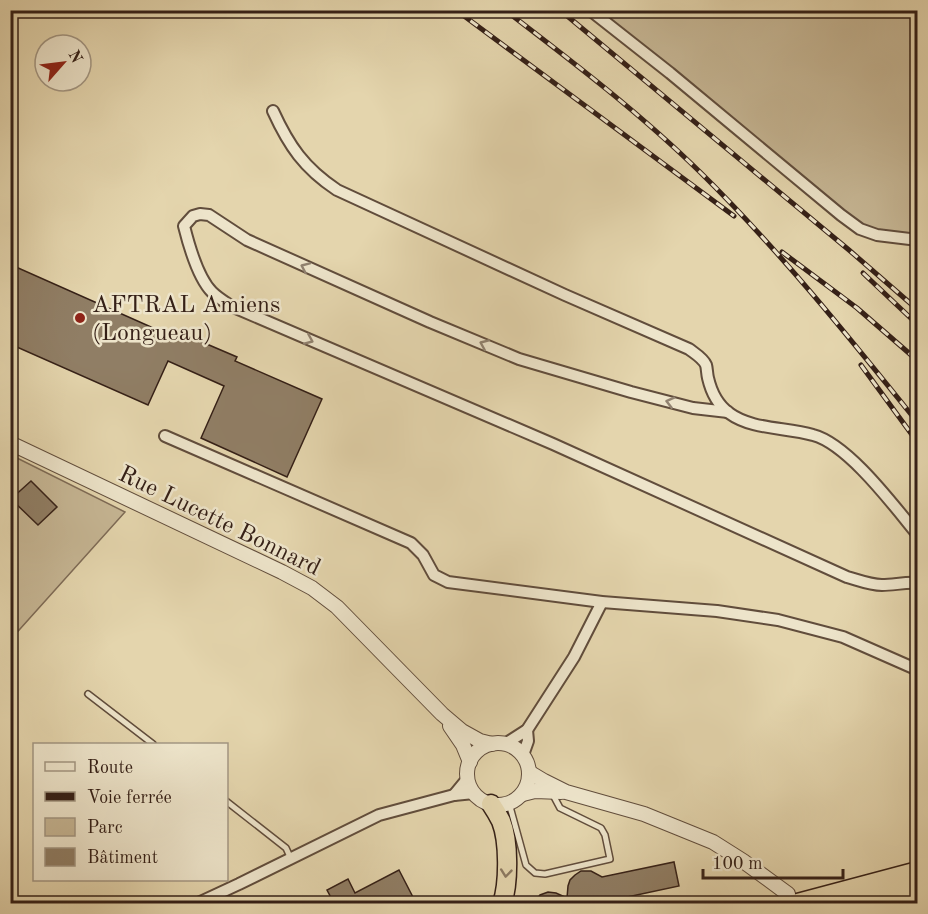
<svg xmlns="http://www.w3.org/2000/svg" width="928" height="914" font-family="'Old Standard TT',serif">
<rect width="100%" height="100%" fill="#e4d5ad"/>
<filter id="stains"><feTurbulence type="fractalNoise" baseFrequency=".00333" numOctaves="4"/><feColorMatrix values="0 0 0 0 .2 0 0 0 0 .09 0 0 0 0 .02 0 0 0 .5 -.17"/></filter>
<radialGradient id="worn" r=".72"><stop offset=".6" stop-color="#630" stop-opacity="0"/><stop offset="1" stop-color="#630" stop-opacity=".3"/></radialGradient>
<g fill="#c6b694" stroke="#7e6b56" stroke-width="1.5">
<polygon points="590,11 917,11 917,240 860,229"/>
<polygon points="11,455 125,512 11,639"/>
</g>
<g fill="#907e65" stroke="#352017" stroke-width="1.5">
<polygon points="10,267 15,269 16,267 178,339 181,333 237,357 235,361 322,399 287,477 201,438 224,386 168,361 148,405 10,344"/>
<polygon points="31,481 57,507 38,525 11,499"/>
<polygon points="674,862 679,886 604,902 602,903 534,903 540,895 548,892 556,893 567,898 568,886 570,880 575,875 581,871 591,871 602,877"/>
<polygon points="399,870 416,903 334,903 327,890 348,879 355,893"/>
</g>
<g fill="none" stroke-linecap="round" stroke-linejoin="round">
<defs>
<g id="service">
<polyline points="88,694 153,744"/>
<polyline points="226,801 286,848 291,859"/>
<polyline points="509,803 526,865 535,873 545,874 610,859 605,835 601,828 560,808 552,793"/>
</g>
<g id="minor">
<polyline points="590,10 670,73 841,215 860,229 877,235 918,240"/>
<path d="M 273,111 C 289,146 304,168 337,190 L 565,295 L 689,349 C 694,353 703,358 706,365 C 707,368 707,374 708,378 C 711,391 718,405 729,413 C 752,430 786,427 813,435 C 848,444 894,506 918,535"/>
<path d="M 728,412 L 693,408 L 631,392 L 519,359 L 430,322 L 247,240 L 209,215 L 200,214 L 193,216 L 184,226 C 189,246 198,278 212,292 C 218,298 225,302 231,306 L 553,444 L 847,577 C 858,580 870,585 882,585 C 894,585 905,582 918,583"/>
<polyline points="165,436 411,543 423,555 434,575 448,582 602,602 717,611 778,620 843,637 918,670"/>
<polyline points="505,744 527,730 574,657 602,602"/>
<polyline points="523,755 528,741 527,730"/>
<polyline points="454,795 468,778"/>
<polyline points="196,904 239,884 379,815 454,795 474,793"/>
</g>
<g id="tertiary">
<polyline points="10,443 282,572 312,588 337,607 442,714 462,731 480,741 492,744"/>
<polyline points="450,726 463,745 470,762"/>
<circle cx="498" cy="774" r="31"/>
<polyline points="529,772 544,781 566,792 644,814 713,842 743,861 788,894"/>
<polyline points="523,794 535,791 561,792"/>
</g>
<g id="trunk">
<path d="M 491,804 C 495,810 498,815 501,821 C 509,841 509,883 502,904"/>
<polyline points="794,904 918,871"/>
<polyline points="854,904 918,887"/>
</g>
</defs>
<use href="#service" stroke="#614d3c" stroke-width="8"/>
<use href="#minor" stroke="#614d3c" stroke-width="14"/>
<use href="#tertiary" stroke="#614d3c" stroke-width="16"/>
<use href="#trunk" stroke="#352017" stroke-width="21"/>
<use href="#service" stroke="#ede4ca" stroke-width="5"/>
<use href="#minor" stroke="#ede4ca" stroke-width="10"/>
<use href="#tertiary" stroke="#ede4ca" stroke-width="14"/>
<use href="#trunk" stroke="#e4d5ad" stroke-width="18"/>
<defs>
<g id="rail">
<polyline points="456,10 734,216"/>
<path d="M 505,10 C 573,62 640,113 701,173 C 779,250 849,337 918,423"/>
<polyline points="560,10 849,250 918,310"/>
<polyline points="782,252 857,308 918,361"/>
<polyline points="863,273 918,325"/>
<polyline points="861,365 918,443"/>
</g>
</defs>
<use href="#rail" stroke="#352017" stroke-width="5"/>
<use href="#rail" stroke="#ede4ca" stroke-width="3" stroke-dasharray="9" stroke-linecap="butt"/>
</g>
<defs><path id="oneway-chevron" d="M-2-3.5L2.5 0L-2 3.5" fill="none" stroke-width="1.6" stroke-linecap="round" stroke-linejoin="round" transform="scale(1.5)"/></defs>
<g stroke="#918270">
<use href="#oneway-chevron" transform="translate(305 267) rotate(-156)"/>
<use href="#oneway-chevron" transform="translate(309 340) rotate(23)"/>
<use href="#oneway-chevron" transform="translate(484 344) rotate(-157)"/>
<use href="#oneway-chevron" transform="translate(670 402) rotate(-166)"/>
</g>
<use stroke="#8c7a62" href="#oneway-chevron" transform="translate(506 873) rotate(96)"/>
<circle fill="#8f2418" stroke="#ede4ca" stroke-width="2" cx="80" cy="318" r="6"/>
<g text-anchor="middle" stroke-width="5" stroke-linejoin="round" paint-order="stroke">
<g font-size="24" fill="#352017" stroke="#ede4ca" text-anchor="start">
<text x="92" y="312">AFTRAL Amiens<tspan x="92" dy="28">(Longueau)</tspan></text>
</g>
<g font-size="24" fill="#352017" stroke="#ede4ca">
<text transform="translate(220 520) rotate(26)" y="8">Rue Lucette Bonnard</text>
</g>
</g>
<rect width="928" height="914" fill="none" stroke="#e4d5ad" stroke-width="36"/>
<rect x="12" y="12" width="904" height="890" fill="none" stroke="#352017" stroke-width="3"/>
<rect x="18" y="18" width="892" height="878" fill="none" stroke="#352017" stroke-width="1.5"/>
<rect x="33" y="743" width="195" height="138" fill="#ede4ca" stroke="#a39682" stroke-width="1.5"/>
<rect x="45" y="762" width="30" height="9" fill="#ede4ca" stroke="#a39682" stroke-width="1.5"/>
<text x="87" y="773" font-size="18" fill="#352017">Route</text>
<rect x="45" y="792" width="30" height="9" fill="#352017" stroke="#a39682" stroke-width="1.5"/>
<text x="87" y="803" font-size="18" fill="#352017">Voie ferrée</text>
<rect x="45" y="818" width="30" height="18" fill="#c6b694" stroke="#a39682" stroke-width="1.5"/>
<text x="87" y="833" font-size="18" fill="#352017">Parc</text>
<rect x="45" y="848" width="30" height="18" fill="#907e65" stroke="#a39682" stroke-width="1.5"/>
<text x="87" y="863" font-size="18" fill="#352017">Bâtiment</text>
<g transform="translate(63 63) rotate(62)"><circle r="28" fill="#ede4ca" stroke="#a39682" stroke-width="1.5"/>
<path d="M0-4.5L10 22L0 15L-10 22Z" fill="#8f2418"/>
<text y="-9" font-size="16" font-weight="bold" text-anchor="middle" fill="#352017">N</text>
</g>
<path d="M703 869v9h140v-9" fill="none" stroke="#352017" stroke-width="3"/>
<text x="712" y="869" font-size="18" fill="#352017" stroke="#ede4ca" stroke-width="4.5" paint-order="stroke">100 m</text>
<rect width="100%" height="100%" filter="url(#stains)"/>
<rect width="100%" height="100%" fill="url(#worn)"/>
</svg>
